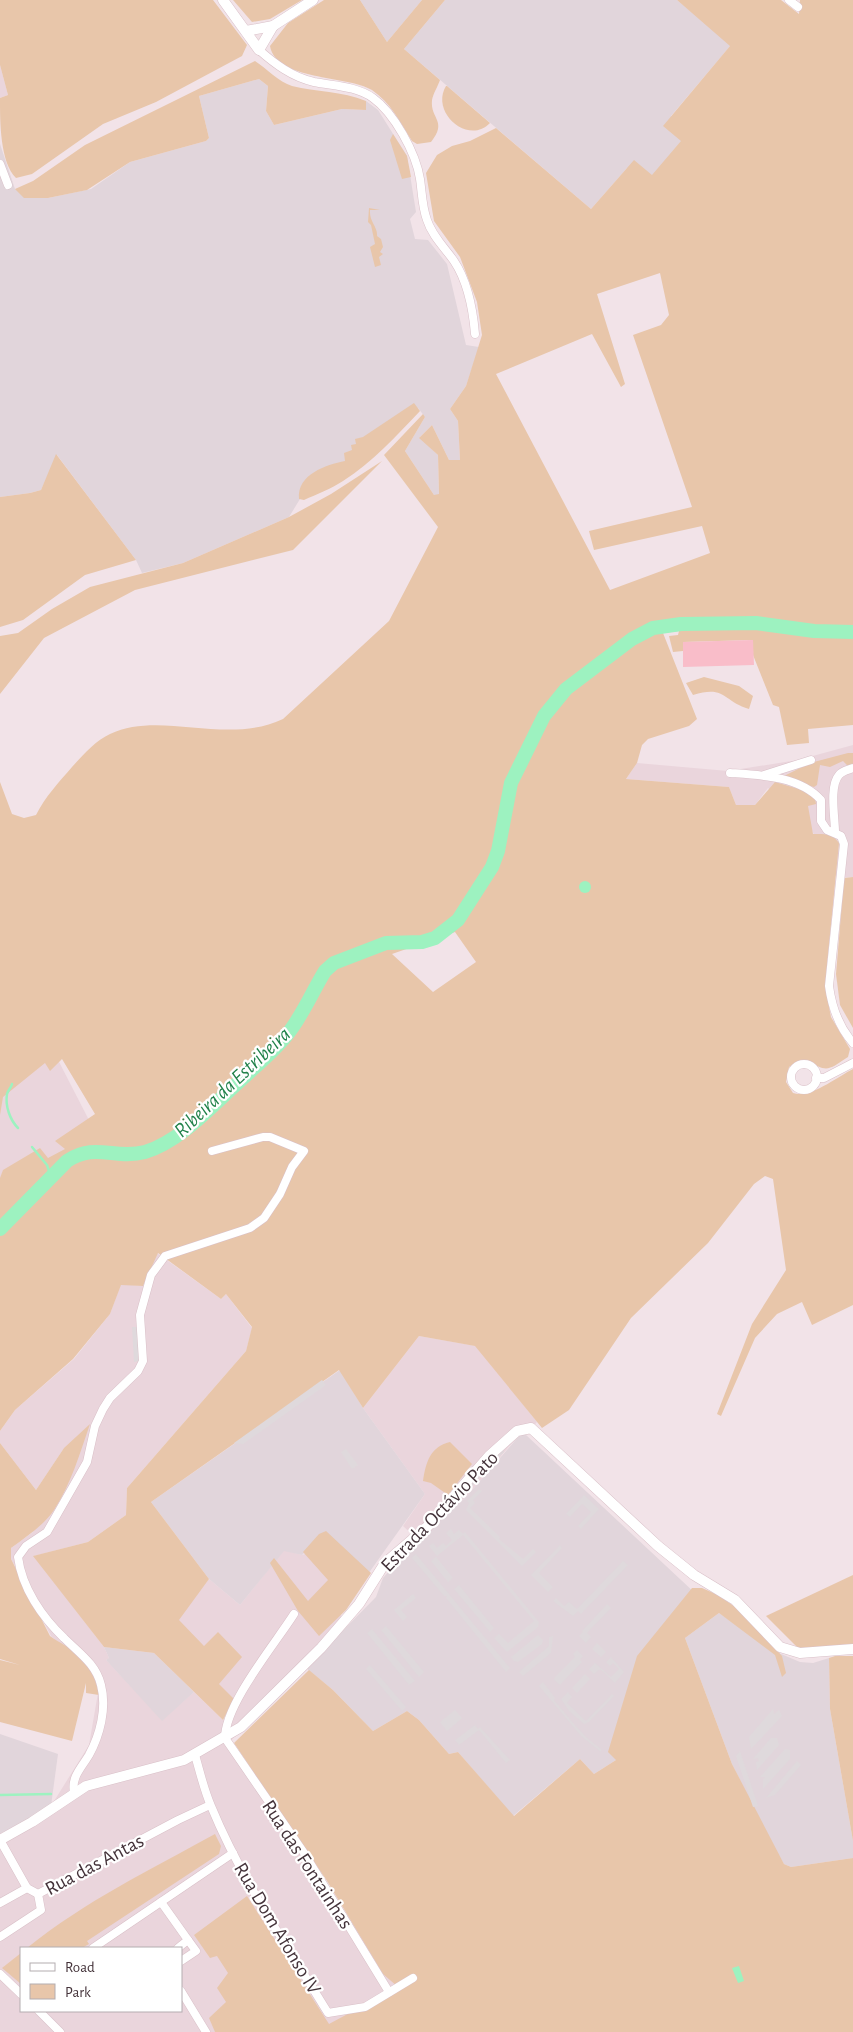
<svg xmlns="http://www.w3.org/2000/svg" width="853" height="2032" font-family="'Alegreya Sans',sans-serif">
<rect width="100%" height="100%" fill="#f2e3e8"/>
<g fill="#ead5dc" fill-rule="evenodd">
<polygon points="0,65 8,95 0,98"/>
<polygon points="853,745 853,877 837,878 812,831 768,788 755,805 736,805 729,787 626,779 637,763 728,771 798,760"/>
<polygon points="56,1056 92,1126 68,1153 0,1187 0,1092 41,1059"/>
<path d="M 157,1253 L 221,1299 L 226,1294 L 252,1328 L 246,1351 L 127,1488 L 126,1515 L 88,1542 L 34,1556 L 104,1647 L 109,1658 L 106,1660 L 162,1720 L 194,1692 L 223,1720 L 234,1699 L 222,1700 L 166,1629 L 209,1579 L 240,1605 L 284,1550 L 302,1555 L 308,1553 L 333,1575 L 344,1629 L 268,1707 L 228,1743 L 241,1765 L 260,1750 L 274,1772 L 255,1786 L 399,1987 L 327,2031 L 263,2024 L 250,2032 L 0,2032 L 0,1836 L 51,1806 L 89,1745 L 99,1687 L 79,1652 L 60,1645 L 51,1636 L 11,1559 L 11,1548 L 33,1532 L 64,1448 L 36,1490 L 0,1443 L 0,1431 L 15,1410 L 74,1359 L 110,1314 L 121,1284 L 143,1286 ZM 21,1948 L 181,1948 L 181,2011 L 21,2011 Z"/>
<polygon points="419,1336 476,1346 537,1422 526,1435 519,1435 466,1497 418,1540 403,1526 425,1494 363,1408"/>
</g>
<g fill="#e1d5db">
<polygon points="360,0 422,0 387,42"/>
<polygon points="445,0 677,0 731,45 671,116 699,140 660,186 627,168 591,209 404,49"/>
<polygon points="259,79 268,86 266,111 274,125 342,109 365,110 366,101 378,110 407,156 416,212 410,219 415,239 428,240 447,264 466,345 479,347 466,386 450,409 458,421 460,460 449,460 432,425 420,437 438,455 439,495 434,495 405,451 425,417 418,408 300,499 289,517 183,563 142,573 136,560 57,455 41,490 30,493 0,497 0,144 15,189 48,198 91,189 130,162 206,141 209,138 199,96"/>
<polygon points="340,1370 363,1408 425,1494 368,1574 325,1533 302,1555 284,1551 240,1605 209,1579 151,1502"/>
<polygon points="520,1435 526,1435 696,1594 616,1760 594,1774 580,1759 513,1816 458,1752 449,1754 419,1720 407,1711 373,1731 333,1690 306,1668 376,1597 383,1578 408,1549 466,1497"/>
<polygon points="719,1613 774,1651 800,1662 813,1663 829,1658 830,1709 853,1841 853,1858 791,1867 784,1864 768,1837 732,1764 685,1638"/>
<polygon points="104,1647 154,1653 194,1692 162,1721 106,1660 109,1658"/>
<polygon points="0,1734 58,1754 51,1806 0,1834"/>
</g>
<g fill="#e8c6aa" fill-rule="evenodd">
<path d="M 0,0 L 213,0 L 247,45 L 242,56 L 156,102 L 103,124 L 32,174 L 16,178 C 0,162 0,122 0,98 L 8,95 L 0,65 Z"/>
<polygon points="233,0 302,0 270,19 252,22"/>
<path d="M 324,0 L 360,0 L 387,42 L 422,0 L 445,0 L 404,49 L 440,80 C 438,86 433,94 432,100 C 430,119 448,121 431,142 L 417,144 L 412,141 C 400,122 391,103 372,90 C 347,75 276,81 270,46 L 288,23 Z"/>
<path d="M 677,0 L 781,0 L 799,14 L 800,0 L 853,0 L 853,725 L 808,729 L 809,743 L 787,745 L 779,707 L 773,705 L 753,655 L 753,640 L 683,642 L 683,651 L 673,652 L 669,636 L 678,635 L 679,631 L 663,633 L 697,719 L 689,726 L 648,739 L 642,745 L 637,763 L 626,779 L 729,787 L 736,805 L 755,805 L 775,782 L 802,790 L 815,798 L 816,804 L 808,806 L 813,834 C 825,834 832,833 839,843 L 825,986 L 831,1017 L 850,1049 L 848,1057 C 828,1070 828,1073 806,1060 L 798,1061 L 789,1067 L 786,1082 L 793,1093 C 810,1099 837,1077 853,1069 L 853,1305 L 812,1325 L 802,1302 L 777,1314 L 755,1338 L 721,1416 L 717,1414 L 752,1324 L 786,1270 L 773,1179 L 765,1176 L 754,1184 L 708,1243 L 631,1318 L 569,1410 L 542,1428 L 475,1346 L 419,1336 L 363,1408 L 339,1370 L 151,1502 L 209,1579 L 179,1620 L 204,1646 L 218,1632 L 242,1657 L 219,1684 L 234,1699 L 223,1720 L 154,1653 L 104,1647 L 33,1556 L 88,1542 L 126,1515 L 127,1488 L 246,1351 L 252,1327 L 226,1294 L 221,1299 L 158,1253 L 143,1286 L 121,1285 L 110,1314 L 73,1359 L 15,1410 L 0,1431 L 0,1178 L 3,1170 L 40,1148 L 48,1158 L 65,1149 L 55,1141 L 95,1114 L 62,1059 L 50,1071 L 45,1063 L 3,1097 L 0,1115 L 0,782 L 12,814 L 24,818 L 36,815 C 45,797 59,782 72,767 C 83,755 95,741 110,734 C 161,710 226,746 283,719 L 389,621 L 438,527 L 384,455 L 423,414 L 425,417 L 405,451 L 434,495 L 439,494 L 438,455 L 419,438 L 432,425 L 449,460 L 460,460 L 458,421 L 450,409 L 466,386 L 482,335 L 477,302 L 460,257 L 434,221 L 426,173 L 437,155 L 452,146 L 470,141 L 496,128 L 591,209 L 634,160 L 652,175 L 681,141 L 663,126 L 730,46 ZM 660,273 L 669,315 L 661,325 L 633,335 L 692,507 L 589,531 L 594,550 L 702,526 L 710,553 L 610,590 L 496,374 L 592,334 L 621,387 L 625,384 L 597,294 ZM 455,932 L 476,962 L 433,992 L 392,954 Z"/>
<path d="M 255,61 C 266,68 279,82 292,86 C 316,92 342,91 366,101 L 366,110 L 342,109 L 274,125 L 266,111 L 268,86 L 259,79 L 199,96 L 209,138 L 206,141 L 130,162 L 87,190 L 48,198 L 24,198 L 15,189 L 33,181 L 85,145 Z"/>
<path d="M 446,86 L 447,86 L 490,123 C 468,146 430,112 446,86 Z"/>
<polygon points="393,134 407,156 411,177 402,179 390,140"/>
<path d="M 369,208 L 380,210 L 370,210 C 369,222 378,227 377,236 L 381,239 L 383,247 L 380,252 L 383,254 L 379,257 L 381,265 L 375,267 L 370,247 L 375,244 L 371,225 L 368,222 Z"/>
<path d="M 414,403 L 420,411 C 397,435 372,463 343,481 C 331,489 317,494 304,500 L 299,499 C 297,474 326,465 345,461 L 344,453 L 352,450 L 351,445 L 356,444 L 355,439 L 363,437 Z"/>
<polygon points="56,454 136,560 85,575 23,620 0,627 0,497 30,493 41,490"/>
<polygon points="382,461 293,550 135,590 44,638 0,694 0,636 18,633 52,609 90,587 183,563 289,517 331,494"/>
<path d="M 704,677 L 739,686 L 753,696 L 749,709 C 722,701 726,685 693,695 L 686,683 Z"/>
<polygon points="848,753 853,753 853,766 849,767 843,761 830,767 820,765 817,785 814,787 780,778 810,763"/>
<polygon points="853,877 853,1028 840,1005 836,974 844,878"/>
<path d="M 90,1424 C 80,1453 71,1484 54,1510 C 44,1525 26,1537 11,1548 L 11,1559 L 50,1636 C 59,1643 70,1647 77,1653 C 89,1664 97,1680 99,1695 L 86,1693 L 86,1683 L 72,1741 L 0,1722 L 0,1660 L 20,1665 L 0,1659 L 0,1443 L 36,1490 L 64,1448 Z"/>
<path d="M 450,1442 L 472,1464 L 448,1495 L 431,1483 L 423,1481 C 426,1462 430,1447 450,1442 Z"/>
<polygon points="326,1531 371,1573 346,1610 319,1636 298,1611 270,1563 274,1558 308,1601 328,1580 303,1552 319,1534"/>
<polygon points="853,1575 853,1647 798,1648 766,1616"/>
<polygon points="692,1588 702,1588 718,1595 741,1611 782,1656 786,1673 782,1677 775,1655 719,1613 685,1638 732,1764 784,1864 791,1867 853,1858 853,2032 215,2032 209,2018 226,2002 217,1988 228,1973 217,1956 210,1958 194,1935 247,1896 329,2024 398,1987 383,1974 327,1881 234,1743 309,1670 333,1690 373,1731 407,1711 419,1720 449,1754 458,1752 514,1816 580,1759 594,1774 616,1760 608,1752 637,1656"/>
<polygon points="835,1656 853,1656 853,1841 830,1709 829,1658"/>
<path d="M 215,1834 L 221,1846 L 219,1854 L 87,1941 L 89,1944 L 82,1948 L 27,1948 C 87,1900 148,1871 215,1834 Z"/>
<polygon points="21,1953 21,1984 2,1968"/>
</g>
<polygon fill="#f9bdc9" points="753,640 754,665 683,667 683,642"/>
<g fill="#dfd9dc">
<polygon points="132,1327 139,1327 140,1361 134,1362"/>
<polygon points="322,1380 326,1385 243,1444 234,1443"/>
<polygon points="502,1447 504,1452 486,1469 455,1508 453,1507 436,1525 434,1523"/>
<polygon points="346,1449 358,1465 352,1469 341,1452"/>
<polygon points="479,1489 482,1491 473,1500 475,1503 470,1508 500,1537 499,1539 523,1559 533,1549 536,1552 522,1566 466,1510 469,1503 467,1501"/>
<polygon points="584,1495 599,1509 581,1529 578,1526 591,1512 582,1504 570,1517 566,1514"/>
<polygon points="451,1529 454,1534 459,1530 463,1534 465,1532 539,1622 538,1627 507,1652 494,1638 499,1634 508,1643 534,1621 463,1535 437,1556 429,1546 433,1543 437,1548 443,1543 446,1546 452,1540 446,1533"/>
<polygon points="560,1545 562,1548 539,1573 553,1587 548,1592 531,1575"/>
<polygon points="416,1554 510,1668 506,1672 446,1598 447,1596 444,1596 412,1558 409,1560"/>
<polygon points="436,1557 453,1578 448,1582 431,1561"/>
<polygon points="623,1561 628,1565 581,1614 578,1611 573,1616 553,1601 556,1598 564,1606 569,1602 577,1609"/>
<polygon points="459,1585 494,1628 490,1632 454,1589"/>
<polygon points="413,1594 416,1598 401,1610 407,1617 403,1621 394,1610"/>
<polygon points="607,1604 611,1608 587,1633 591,1637 586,1643 579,1636 583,1632 582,1631"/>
<polygon points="386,1626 424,1672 419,1677 381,1630"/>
<polygon points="372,1629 415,1681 409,1685 367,1633"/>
<polygon points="538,1635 543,1640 542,1644 518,1662 514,1661 511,1657"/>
<polygon points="553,1636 551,1653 523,1676 519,1672 549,1646 549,1637"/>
<polygon points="597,1643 606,1652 601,1657 592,1649"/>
<polygon points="577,1650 583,1656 580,1660 582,1662 560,1685 554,1680 555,1677 575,1657 573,1654"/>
<polygon points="611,1657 624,1672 615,1683 600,1669 594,1674 589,1669 595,1663 611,1677 619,1669 613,1663 610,1666 606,1662"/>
<polygon points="370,1665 406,1707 402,1711 366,1669"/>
<polygon points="585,1674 590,1679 577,1693 572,1688"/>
<polygon points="543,1682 555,1698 554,1700 574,1724 586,1737 601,1749 601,1752 581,1736 539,1686"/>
<polygon points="568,1692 572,1697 567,1703 586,1721 612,1694 614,1696 589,1722 584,1724 569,1711 561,1699"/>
<polygon points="773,1709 774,1714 779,1710 782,1716 751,1749 749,1737"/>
<polygon points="455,1710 462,1718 447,1731 440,1722"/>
<polygon points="475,1725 478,1729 480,1727 510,1760 506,1763 479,1730 459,1745 455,1740"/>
<polygon points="771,1738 777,1738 779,1745 757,1770 756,1762 759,1761 758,1758 753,1759"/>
<polygon points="785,1749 790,1750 790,1759 763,1789 763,1780 765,1777 760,1777"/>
<polygon points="740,1751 758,1806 753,1807 736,1756"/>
<polygon points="797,1761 801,1765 775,1795 766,1798"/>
</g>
<g fill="#9df2c0">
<circle cx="585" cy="887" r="6"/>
<polygon points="739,1966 744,1981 738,1983 732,1968"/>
</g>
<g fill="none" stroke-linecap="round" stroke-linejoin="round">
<g stroke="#9df2c0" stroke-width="2.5">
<path d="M 12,1084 C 11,1088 8,1090 7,1094 C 5,1106 10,1120 18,1128"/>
<polyline points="32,1147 47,1165 51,1177"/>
<polyline points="0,1795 51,1794"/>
</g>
<path stroke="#9df2c0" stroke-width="14" d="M 0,1229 L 67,1161 C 95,1142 115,1160 145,1152 C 180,1142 215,1103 242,1079 C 257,1065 273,1052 286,1036 C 302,1017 312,992 325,971 L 334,963 L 386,943 L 422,942 L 435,938 L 458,920 L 492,867 L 498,851 L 511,783 L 544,716 L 566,689 L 632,639 L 653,628 L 681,624 L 756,623 L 814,631 L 853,632"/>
<defs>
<g id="minor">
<polyline points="789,0 798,7"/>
<path d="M 259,50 C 275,64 292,77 314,82 C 334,86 356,86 373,98 C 394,113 416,153 420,179 C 422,192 422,207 427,220 C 432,236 445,248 454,261 C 468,282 473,310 475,334"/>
<polyline points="0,164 8,185"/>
<path d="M 730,773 C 760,775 799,776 821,800 L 821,821 L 827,830 L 841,836 L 844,844 L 829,986 C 832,1008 839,1027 853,1043"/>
<polyline points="764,775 811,760"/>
<path d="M 835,832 C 835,818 829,786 839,775 C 842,771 848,770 853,768"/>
<circle cx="804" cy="1077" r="13"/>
<polyline points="816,1078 824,1078 853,1063"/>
<path d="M 294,1614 C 275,1644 225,1704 225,1738 L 304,1853 L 389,1992"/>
<path d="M 195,1755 C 200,1772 204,1790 211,1806 C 241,1879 287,1946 328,2013 L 365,2007 L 413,1978"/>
<path d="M 74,1792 C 71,1777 82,1767 89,1755 C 100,1735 107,1708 101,1685 C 96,1664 79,1653 64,1638 C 42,1617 22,1588 18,1557 L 26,1546 L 47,1532 L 87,1462 L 95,1426 L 103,1409 L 110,1398 L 138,1371 L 143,1361 L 140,1315 L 151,1275 L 165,1256 L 250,1228 L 264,1218 L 280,1194 L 292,1167 L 304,1151 L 270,1137 L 263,1137 L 212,1151"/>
<polyline points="0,1840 27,1888 38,1894"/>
<polyline points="38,1894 178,1820 210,1805"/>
<polyline points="161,1902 188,1940 178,1948"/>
<polyline points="0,1903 27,1888"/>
<polyline points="0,1937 41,1910 38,1894"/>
<polyline points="93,1948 233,1853"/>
<polyline points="181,1961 196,1951 188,1940"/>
<polyline points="0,1974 21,1994"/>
<polyline points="181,1991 206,2032"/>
<polyline points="39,2011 60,2032"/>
</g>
<g id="tertiary">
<polyline points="223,0 259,50 273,26"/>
<polyline points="246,31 273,26 313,0"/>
<polyline points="0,1840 32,1822 86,1786 184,1760 241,1727 321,1648 359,1604 385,1563 428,1526 489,1456 517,1431 531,1428 658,1546 694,1575 735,1600 780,1647 800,1653 853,1649"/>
</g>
</defs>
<use href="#minor" stroke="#d9c0c8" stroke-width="9"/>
<use href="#tertiary" stroke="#d9c0c8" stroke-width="11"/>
<use href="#minor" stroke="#fff" stroke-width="8"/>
<use href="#tertiary" stroke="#fff" stroke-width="10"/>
</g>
<g text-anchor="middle" stroke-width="4.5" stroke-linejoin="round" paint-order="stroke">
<g font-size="20" fill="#44333a" stroke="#fff">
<text transform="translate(439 1511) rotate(-46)" y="7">Estrada Octávio Pato</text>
<text transform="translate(94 1864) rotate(-28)" y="7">Rua das Antas</text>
<text transform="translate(308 1864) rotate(57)" y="7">Rua das Fontainhas</text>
<text transform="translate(278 1928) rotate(59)" y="7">Rua Dom Afonso IV</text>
</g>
<g font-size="21" font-style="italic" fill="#22824b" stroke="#fff">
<text transform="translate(232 1082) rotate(-43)" y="7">Ribeira da Estribeira</text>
</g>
</g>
<rect x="20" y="1947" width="162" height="65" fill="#ffffff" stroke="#b4adb0"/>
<rect x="30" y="1963" width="25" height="8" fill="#ffffff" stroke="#b4adb0"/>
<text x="65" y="1972" font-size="15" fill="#44333a">Road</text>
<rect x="30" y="1984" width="25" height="15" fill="#e8c6aa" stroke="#b4adb0"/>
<text x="65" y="1997" font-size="15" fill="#44333a">Park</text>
</svg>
